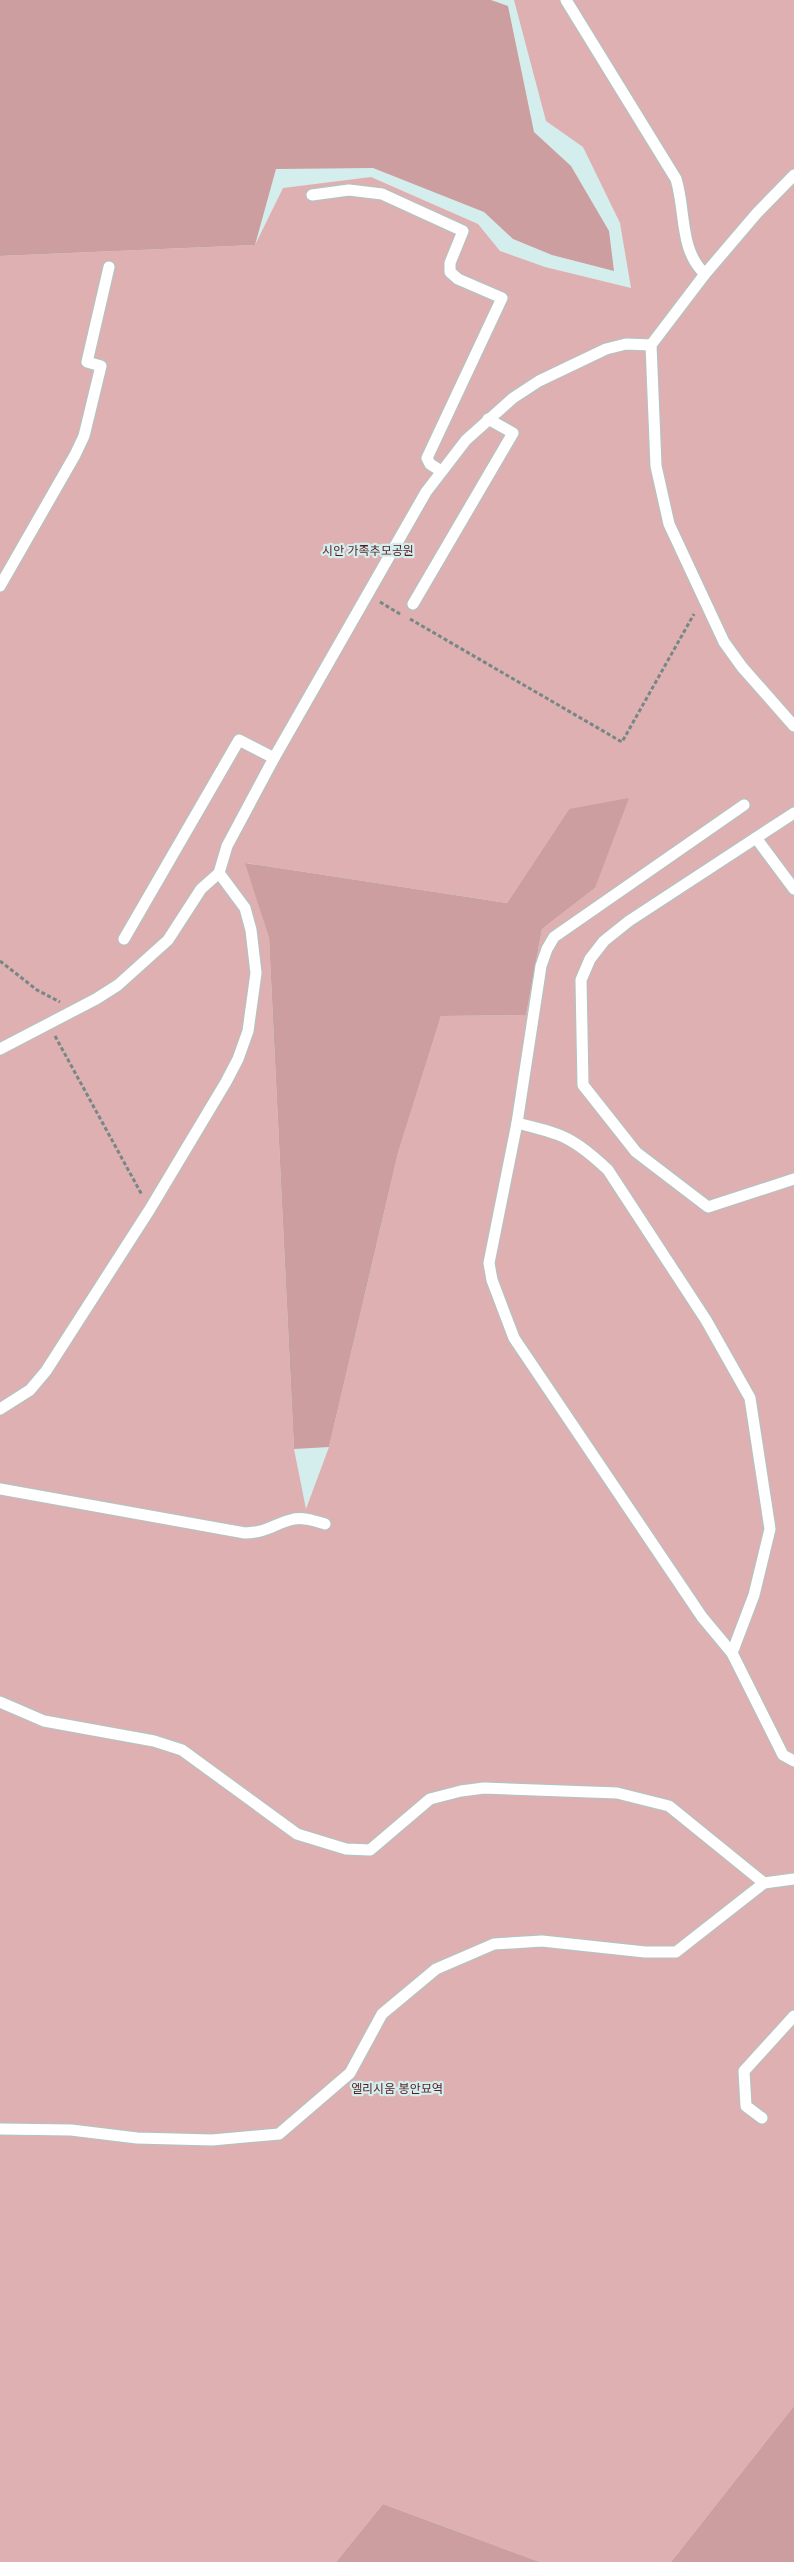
<svg xmlns="http://www.w3.org/2000/svg" width="794" height="2562" font-family="Quicksand,'Noto Sans KR',sans-serif">
<rect width="100%" height="100%" fill="#d4eeed"/>
<path fill="#deb0b1" fill-rule="evenodd" d="M 514,0 L 794,0 L 794,2406 L 671,2562 L 540,2562 L 383,2504 L 336,2562 L 0,2562 L 0,256 L 255,245 L 283,188 L 371,177 L 478,224 L 500,251 L 545,267 L 631,288 L 620,223 L 583,147 L 546,121 ZM 569,809 L 595,888 L 542,929 L 526,1015 L 441,1016 L 398,1153 L 329,1447 L 306,1509 L 294,1449 L 269,938 L 246,863 L 507,903 Z"/>
<g fill="#cc9e9f">
<polygon points="0,0 491,0 508,6 534,132 571,166 609,231 614,271 552,255 513,239 484,212 373,168 276,169 255,245 0,256"/>
<polygon points="629,798 595,888 542,929 526,1015 441,1016 398,1153 329,1447 294,1449 269,938 245,863 507,903 569,809"/>
<polygon points="794,2406 794,2562 671,2562"/>
<polygon points="383,2504 540,2562 336,2562"/>
</g>
<g fill="none" stroke-linecap="round" stroke-linejoin="round">
<defs>
<g id="service">
<path d="M 566,0 L 676,179 C 686,211 679,250 705,274"/>
<polyline points="794,175 757,213 705,274 651,345 656,466 669,524 724,642 742,667 794,726"/>
<polyline points="312,195 349,190 382,194 463,231 450,263 450,272 458,279 502,298 427,458 430,464 441,471"/>
<polyline points="0,586 75,455 84,436 101,366 87,362 109,267"/>
<polyline points="413,604 513,433 488,419"/>
<polyline points="744,805 554,937 547,949 541,966 517,1123 489,1263 492,1280 514,1338 702,1617 732,1653 783,1755 794,1761"/>
<polyline points="794,813 629,921 604,941 590,959 581,980 583,1085 636,1152 708,1207 794,1179"/>
<polyline points="756,838 794,889"/>
<polyline points="124,939 239,740 274,758"/>
<polyline points="0,1049 96,999 118,985 168,940 201,889 219,873 227,846 274,758 426,492 466,440 513,398 539,381 606,349 626,344 651,345"/>
<path d="M 517,1123 C 562,1134 573,1137 608,1170 L 706,1320 L 750,1398 L 770,1529 L 754,1595 L 732,1653"/>
<polyline points="0,1409 30,1390 46,1371 150,1209 226,1082 238,1059 248,1031 256,973 251,930 245,908 219,873"/>
<path d="M 0,1489 L 245,1533 C 269,1532 273,1524 294,1519 C 304,1517 315,1521 325,1524"/>
<polyline points="0,1702 44,1721 154,1741 182,1750 297,1834 346,1849 370,1850 430,1799 461,1791 484,1788 617,1793 669,1806 764,1883 794,1879"/>
<polyline points="762,2118 746,2106 744,2071 794,2016"/>
<polyline points="0,2129 71,2130 137,2138 212,2140 279,2134 350,2073 382,2014 436,1969 494,1944 542,1941 645,1952 676,1952 764,1883"/>
</g>
</defs>
<use href="#service" stroke="#adc6c4" stroke-width="13"/>
<g stroke="#768786" stroke-width="3" stroke-dasharray="4 2.5" stroke-linecap="butt">
<polyline points="380,602 400,614"/>
<polyline points="410,619 622,742 694,614"/>
<polyline points="0,961 37,990 60,1002"/>
<polyline points="55,1036 142,1195"/>
</g>
<use href="#service" stroke="#fff" stroke-width="11"/>
</g>
<g text-anchor="middle" stroke-width="4.5" stroke-linejoin="round" paint-order="stroke">
<g font-size="12" fill="#561d23" stroke="#d4eeed">
<text x="368" y="555">시안 가족추모공원</text>
<text x="397" y="2093">엘리시움 봉안묘역</text>
</g>
</g>
</svg>
